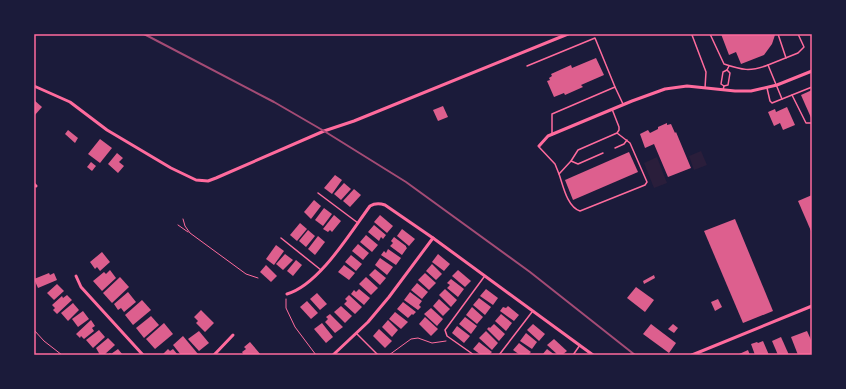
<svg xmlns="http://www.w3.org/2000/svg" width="846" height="389" font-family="'Sofia Sans Condensed',sans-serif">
<rect width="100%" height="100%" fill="#1b1b3a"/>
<g fill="#2a1e3b">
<polygon points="701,151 707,165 694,170 689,156"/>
<polygon points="657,157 667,183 654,188 644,163"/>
</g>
<g fill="#dd5f8e">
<polygon points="721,34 774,34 775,35 772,44 764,55 741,64 736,52 729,55"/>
<polygon points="596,58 604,75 581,85 583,87 565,95 564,93 554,97 547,81 550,80 549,78 552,76 551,74 571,65 572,68"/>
<polygon points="812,90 812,120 801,95"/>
<polygon points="34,100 42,107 34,116"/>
<polygon points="443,106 448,117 438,121 433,110"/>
<polygon points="787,107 795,125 783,130 780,123 774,126 768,112 775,109 776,112"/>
<polygon points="667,123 667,125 671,124 675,133 676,132 691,168 668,177 654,144 645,148 640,134 648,130 650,133 658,129 658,127"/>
<polygon points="68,130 78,138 75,143 65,134"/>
<polygon points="100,139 112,148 100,163 88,154"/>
<polygon points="629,152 638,172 573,200 565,180"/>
<polygon points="117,153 123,158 119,162 124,166 118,173 108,164"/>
<polygon points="91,162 96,166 92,171 87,167"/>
<polygon points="335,175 342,180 332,194 324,188"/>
<polygon points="344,183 351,189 341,200 334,194"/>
<polygon points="354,189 361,195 350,207 343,201"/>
<polygon points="812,195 812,230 811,231 798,201"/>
<polygon points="314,200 321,206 311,219 304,212"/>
<polygon points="324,208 332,214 323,226 315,220"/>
<polygon points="334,215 341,221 332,232 330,230 328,232 323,229"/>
<polygon points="380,215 393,226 387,233 374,222"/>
<polygon points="735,219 773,311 743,323 704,231"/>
<polygon points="300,223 307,229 297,241 290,235"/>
<polygon points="374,225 386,235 383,239 381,237 379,241 368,232"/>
<polygon points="402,229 415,239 409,246 397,236"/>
<polygon points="308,230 315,236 306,247 299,241"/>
<polygon points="366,235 378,245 372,252 360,242"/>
<polygon points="318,236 325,242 315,255 308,249"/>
<polygon points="394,237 406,246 406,247 407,248 402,255 390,246 393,243 391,241"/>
<polygon points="358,244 369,253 363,260 352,251"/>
<polygon points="276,245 284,251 274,265 266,259"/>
<polygon points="388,249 401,258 396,265 381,255 384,251 386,253"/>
<polygon points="102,252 110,262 100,271 97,267 95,269 90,262"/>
<polygon points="285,254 293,260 283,270 276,264"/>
<polygon points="438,254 450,264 444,271 432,262"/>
<polygon points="351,255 362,264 356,271 345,262"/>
<polygon points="380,258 393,267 387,275 375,265"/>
<polygon points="296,260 302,265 293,276 287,271"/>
<polygon points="432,264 442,274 436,280 426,271"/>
<polygon points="266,265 277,276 271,282 260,272"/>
<polygon points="344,265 355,273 349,280 338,272"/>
<polygon points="375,269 386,278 380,285 369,275"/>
<polygon points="110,270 116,278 102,291 93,281 104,272 106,274"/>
<polygon points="458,270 471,281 465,287 452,276"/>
<polygon points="49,273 50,275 54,273 57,280 38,288 34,279"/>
<polygon points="425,273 436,283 429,290 418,280"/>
<polygon points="654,275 655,278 644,284 643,281"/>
<polygon points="120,277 129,287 112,303 103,293"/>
<polygon points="366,277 378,288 371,295 359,284"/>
<polygon points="451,279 464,289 458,297 447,288 450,285 447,283"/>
<polygon points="417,283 428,292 422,299 411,290"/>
<polygon points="57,284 64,291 54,300 47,293"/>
<polygon points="636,287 654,300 645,312 627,298"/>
<polygon points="359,289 370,298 364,305 351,294 354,290 356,292"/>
<polygon points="445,289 457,300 451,307 439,295"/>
<polygon points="486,289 498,298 493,305 480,296"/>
<polygon points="128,292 136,302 124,312 121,308 118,310 114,304"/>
<polygon points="410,292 422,301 419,305 421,307 418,310 404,300"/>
<polygon points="317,293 327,304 320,310 310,299"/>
<polygon points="67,295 72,300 57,314 53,310 55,308 52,305 62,296 63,298"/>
<polygon points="349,295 362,307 355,314 344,304 347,301 345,299"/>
<polygon points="479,298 491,307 485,315 473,305"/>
<polygon points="439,299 450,309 443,316 433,306"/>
<polygon points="718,299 722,307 715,311 711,302"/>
<polygon points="142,300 151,310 133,325 125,315"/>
<polygon points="307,301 318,313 311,319 300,307"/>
<polygon points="403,302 416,312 413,315 412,314 408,318 397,309"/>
<polygon points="73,303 79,310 68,321 61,313"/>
<polygon points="341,306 352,316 345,323 334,312"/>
<polygon points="508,306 519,315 514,321 500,311 503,307 506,308"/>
<polygon points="472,307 483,317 477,324 466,315"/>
<polygon points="431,308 443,319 437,326 424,314"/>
<polygon points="201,310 214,323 205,332 196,323 198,321 194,317"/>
<polygon points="83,311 89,319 78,327 72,319"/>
<polygon points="395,312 408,322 401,329 389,319"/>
<polygon points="330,314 343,327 335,333 325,322 328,319 326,317"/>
<polygon points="501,314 512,323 506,331 495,321"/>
<polygon points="151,316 159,325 144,338 136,328"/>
<polygon points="425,317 438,329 431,336 419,324"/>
<polygon points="465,317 477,326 471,334 459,324"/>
<polygon points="91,320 95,326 92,328 94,331 84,339 81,336 80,338 76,334"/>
<polygon points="388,320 398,330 392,337 382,327"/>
<polygon points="164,323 173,334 155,349 146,339"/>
<polygon points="322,323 333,337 326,343 314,329"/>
<polygon points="494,324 505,334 499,341 487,329 489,327 490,328"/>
<polygon points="533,324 545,334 539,341 527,330"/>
<polygon points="651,324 676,343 669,353 643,334"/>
<polygon points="673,324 678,328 674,333 668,329"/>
<polygon points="457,326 470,336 464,343 452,333"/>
<polygon points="379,329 392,341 385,348 373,336"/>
<polygon points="99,330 105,337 93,348 86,340"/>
<polygon points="199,331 209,343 199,351 188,339"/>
<polygon points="486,331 498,343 492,350 479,338"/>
<polygon points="807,331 812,342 812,355 798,355 791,337"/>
<polygon points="526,333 537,342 532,349 520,341"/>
<polygon points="183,336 198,354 196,355 181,355 173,345"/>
<polygon points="781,337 789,355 778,355 772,341"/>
<polygon points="108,338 115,345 104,355 100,355 96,348"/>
<polygon points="554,339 567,351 562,355 558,355 547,345"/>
<polygon points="763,341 769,355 755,355 751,344 757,342 758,343"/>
<polygon points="250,342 261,355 244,355 242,352 246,349 244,347"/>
<polygon points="479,342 492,352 489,355 481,355 473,349"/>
<polygon points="519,343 531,352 528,355 520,355 513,350"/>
<polygon points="118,349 123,355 108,355 110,353 111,354"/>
<polygon points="168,349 170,351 173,349 178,355 162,355"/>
<polygon points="547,349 555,355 542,355"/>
<polygon points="748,350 750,355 737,355"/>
</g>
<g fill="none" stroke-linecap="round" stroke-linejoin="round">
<g stroke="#ff6b9d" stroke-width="1">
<polyline points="183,219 185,226 190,233 246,274 258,278"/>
<polyline points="178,225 188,232"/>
<polyline points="286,299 286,308 295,327 316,355"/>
<polyline points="34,330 44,341 62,355"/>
<polyline points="389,355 411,339 418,338 432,343 446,341"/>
</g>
<g stroke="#ff6b9d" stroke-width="1.5">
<path d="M 710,34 L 724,64 C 742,70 750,72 768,65"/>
<polyline points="778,34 786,58"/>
<polyline points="692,35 706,72 705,88"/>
<polyline points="527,66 595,38 615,87"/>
<polyline points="724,86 728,85 730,73 727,70"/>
<polyline points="767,88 770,101 772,103 812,87"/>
<polyline points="723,90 724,86 721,84 723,72 727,70 729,66"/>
<polyline points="792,95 806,123 812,123"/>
<polyline points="782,99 768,65 798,53 804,47 798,34"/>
<path d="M 612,109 L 619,127 L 619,130 L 617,133 L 578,150 L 571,161 L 559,174 C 563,185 567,207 580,211 L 645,185 L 647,182 L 630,143 L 617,133"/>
<polyline points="552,135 552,114 615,87 623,104"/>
<polyline points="539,147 555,164 559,174"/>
<polyline points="615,148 624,144 627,140"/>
<polyline points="571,161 578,164 603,153"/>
<polyline points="318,193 358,223"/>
<polyline points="281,238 321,270"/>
<polyline points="356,333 378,355"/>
<polyline points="474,355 447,336 445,330 484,277"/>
<polyline points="499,355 532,312"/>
<polyline points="573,355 580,345"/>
</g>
<g stroke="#ff6b9d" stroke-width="3">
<polyline points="34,86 70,102 107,130 171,168 196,180 208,181 216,178 324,131 354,121 568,34"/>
<polyline points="539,146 548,136 632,101 665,89 687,86 735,91 751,91 777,85 812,71"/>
<polyline points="34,184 36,186"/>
<polyline points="76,276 81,287 143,355"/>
<path d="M 287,294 C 319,285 350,233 370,206 C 375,203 379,203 385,205 L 433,238 L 593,355"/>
<polyline points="214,355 233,335"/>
<polyline points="333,355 368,322 389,297 433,238"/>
<polyline points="692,355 812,306"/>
</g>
<polyline stroke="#a44b75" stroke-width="2" points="144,34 274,102 324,131 406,182 530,272 635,355"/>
</g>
<rect width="846" height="389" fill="none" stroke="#1b1b3a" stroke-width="70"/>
<rect x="35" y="35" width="776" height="319" fill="none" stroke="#ff6b9d" stroke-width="1.5"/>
</svg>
